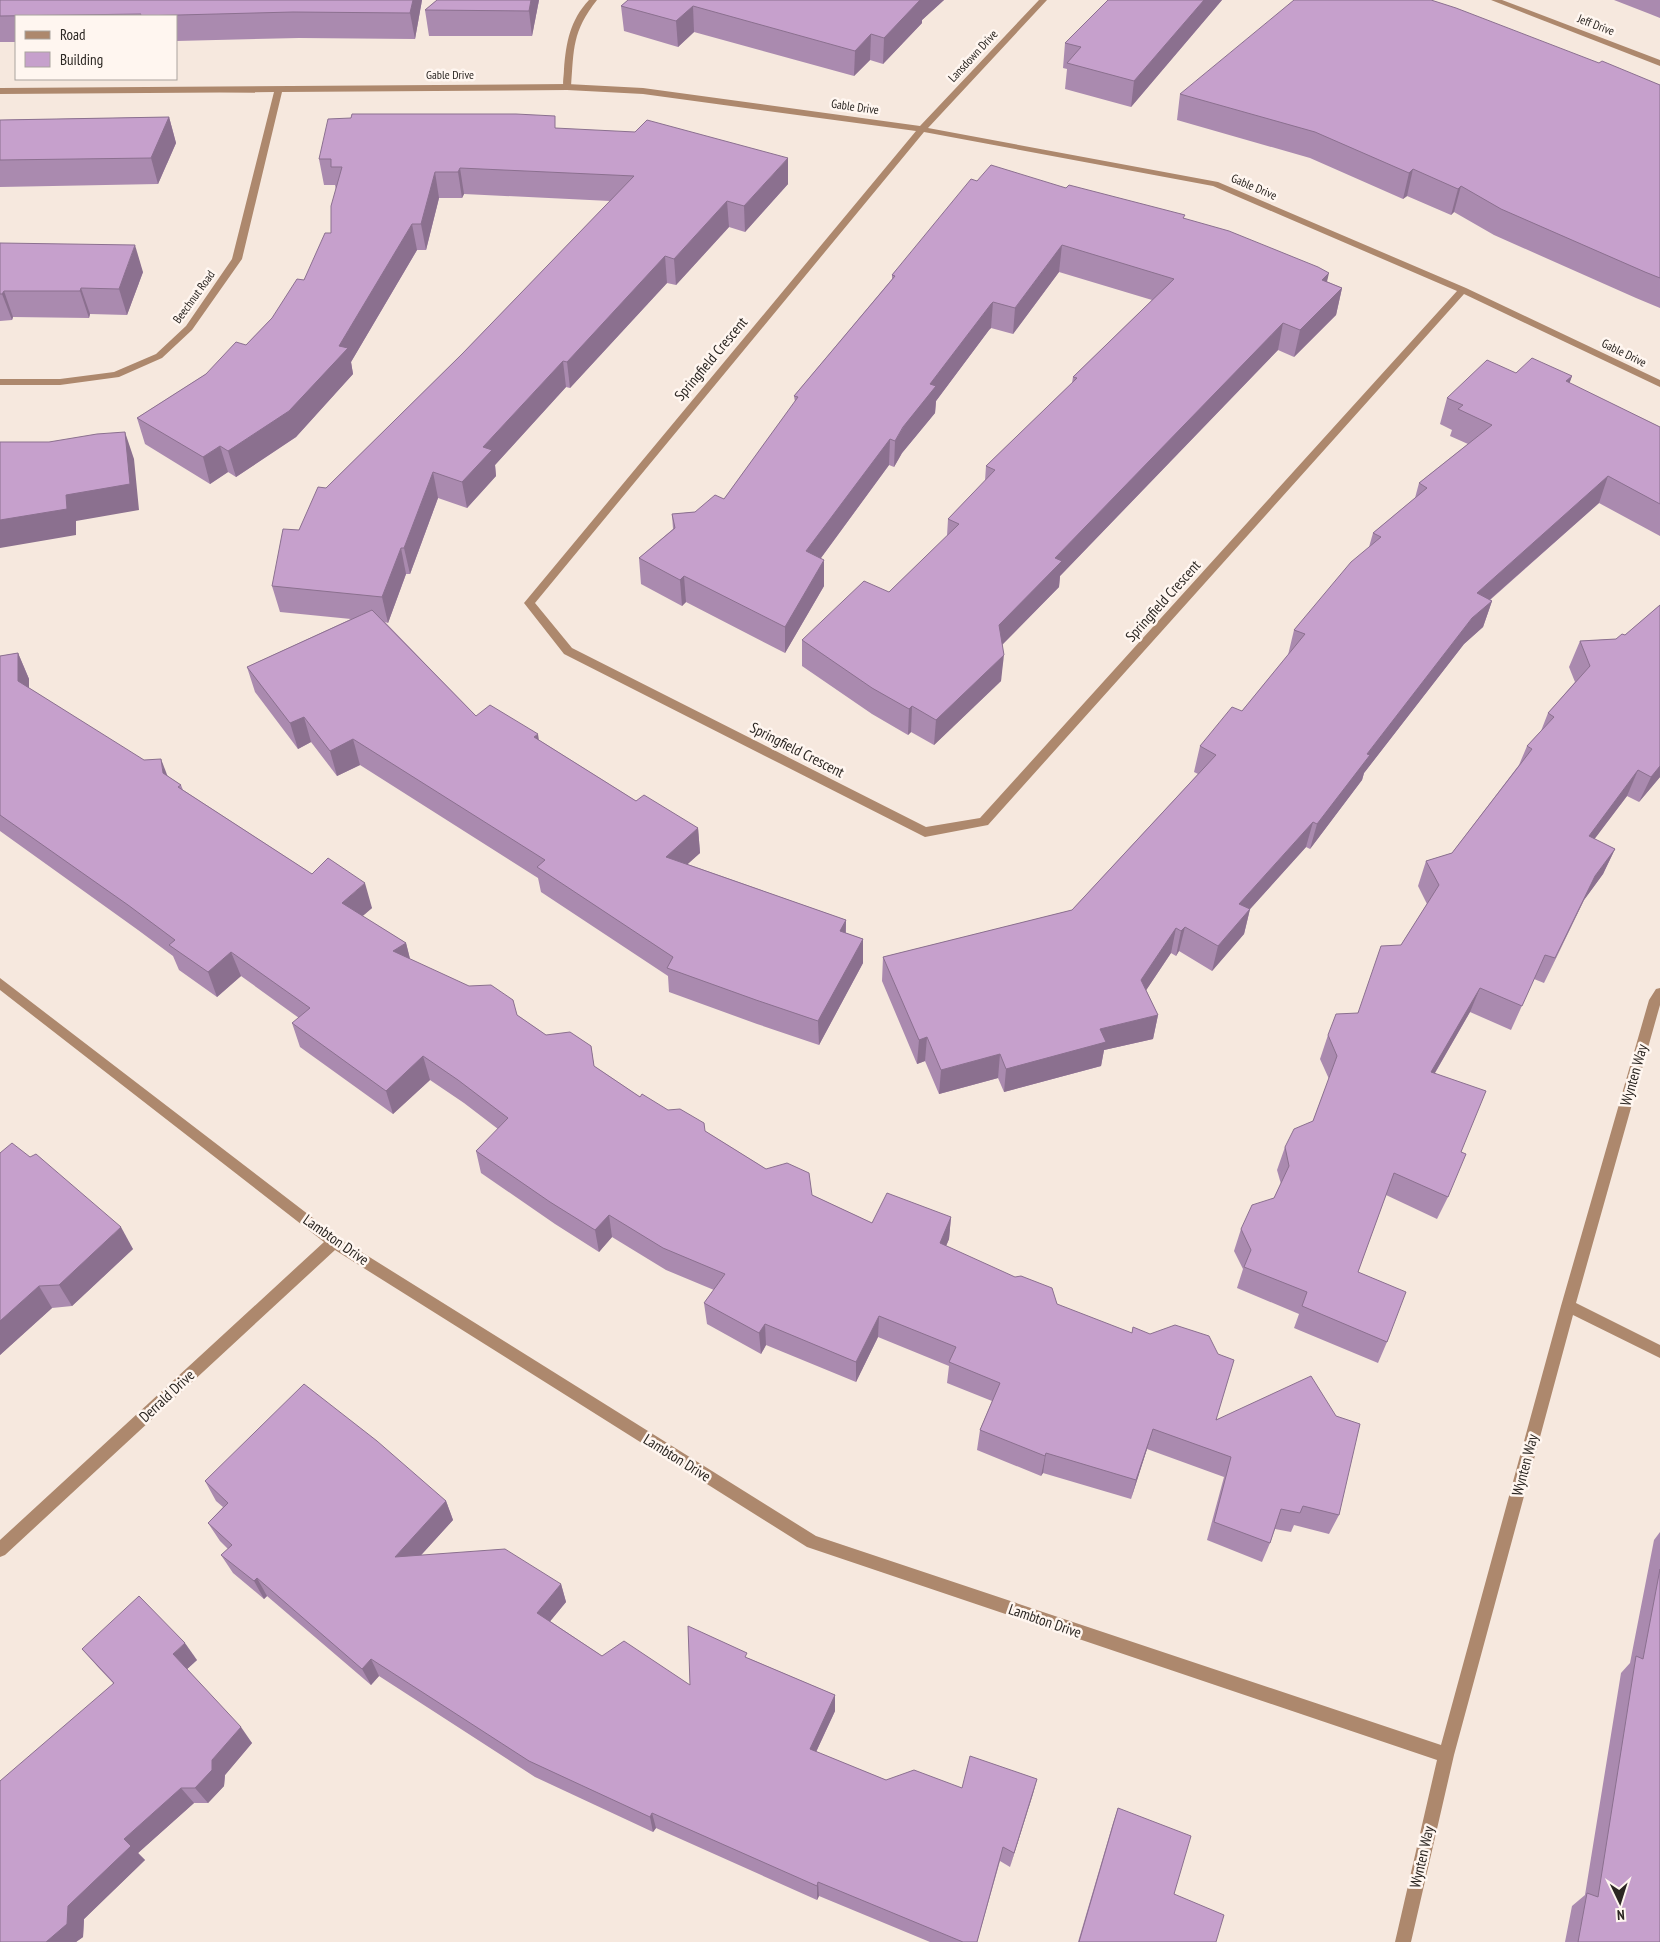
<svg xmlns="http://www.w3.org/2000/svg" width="1660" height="1942" font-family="'PT Sans Narrow',sans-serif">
<rect width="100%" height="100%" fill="#f6e8de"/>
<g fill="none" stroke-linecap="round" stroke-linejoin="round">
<path fill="#ad886d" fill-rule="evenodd" d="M 589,0 L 597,0 C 572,32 574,48 571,87 L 564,89 C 562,83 564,76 564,69 C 566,43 570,20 589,0 Z"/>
<g fill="#ad886d" fill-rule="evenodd">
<path d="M 1039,0 L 1047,0 L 928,128 L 1218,182 L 1466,288 L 1660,380 L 1660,387 L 1464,294 L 988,825 L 925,837 L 921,835 L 564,654 L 524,603 L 916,131 L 643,94 L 567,90 L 282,92 L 242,259 L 192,330 L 162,358 L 119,377 L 60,385 L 0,385 L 0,379 L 60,379 L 114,372 L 156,354 L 186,326 L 232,259 L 274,92 L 0,94 L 0,88 L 567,84 L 643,88 L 920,126 ZM 924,132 L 1213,186 L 1457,291 L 980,818 L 926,827 L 572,648 L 535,603 Z"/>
<polygon points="1491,0 1502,0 1660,60 1660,66"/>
<polygon points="0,978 339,1238 816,1536 1441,1745 1561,1306 1649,1000 1656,989 1660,988 1660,1005 1576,1303 1660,1345 1660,1358 1573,1315 1454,1755 1411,1942 1395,1942 1437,1760 807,1547 335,1250 5,1555 0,1557 0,1540 324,1242 0,990"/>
</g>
</g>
<g fill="#aa8aaf">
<polygon points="0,0 422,0 415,39 299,38 176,41 176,16 16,16 16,42 0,42"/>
<polygon points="437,0 539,0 532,36 429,36 425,10"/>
<polygon points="628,0 944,0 922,20 922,23 883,64 870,60 854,76 694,32 678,47 624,31 621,6"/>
<polygon points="1108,0 1222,0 1131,107 1065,89 1067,69 1063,68 1065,43"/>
<polygon points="1614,0 1660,0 1660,18 1650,14"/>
<polygon points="1599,63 1660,85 1660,308 1636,298 1494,235 1454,212 1451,215 1407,196 1403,199 1310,158 1177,120 1180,94"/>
<polygon points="169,117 176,143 158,184 0,187 0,120"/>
<polygon points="557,128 788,184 745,232 729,227 676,285 667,283 570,388 566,387 495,465 496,476 467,508 438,498 410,574 406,574 388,623 385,622 476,716 539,740 636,801 698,828 700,853 687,864 846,920 846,933 863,939 863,963 819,1045 757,1024 669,992 668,976 541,892 538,878 360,765 337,776 311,742 298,749 255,692 247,667 351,619 280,612 272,586 299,530 326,488 462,354 610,201 464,194 462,198 439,198 426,250 417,250 351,362 353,374 296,437 236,477 228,472 210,484 145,444 137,418 206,374 246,345 272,318 304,280 331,233 336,190 335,185 324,185 319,159"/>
<polygon points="977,181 1066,188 1185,219 1342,288 1336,315 1294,357 1278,350 1060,576 1059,587 1002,645 1001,681 934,745 911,732 908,735 872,714 802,666 802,640 889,592 947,536 948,519 985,481 986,466 1072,383 1073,377 1152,300 1059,272 1013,334 991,328 989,330 936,401 935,413 902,453 894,467 889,465 821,558 824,586 785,653 686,602 682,606 641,584 639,558 673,529 672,514 695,512 724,499 795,402 794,396 892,279 892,275"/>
<polygon points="0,243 143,272 127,315 90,314 89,318 13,317 12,320 0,321"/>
<polygon points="1516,373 1572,376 1569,383 1660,427 1660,536 1599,503 1490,600 1492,601 1483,627 1464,644 1364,773 1362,780 1310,849 1306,847 1250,909 1244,934 1212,971 1179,951 1176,956 1171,953 1146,990 1158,1015 1153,1039 1104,1050 1101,1066 1004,1092 998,1078 939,1094 925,1061 917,1064 882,981 883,957 1072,910 1198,774 1194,772 1200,746 1242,711 1288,655 1294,630 1369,547 1373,533 1415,498 1419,483 1468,444 1450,436 1452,430 1440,424 1447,398"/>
<polygon points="1660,605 1660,777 1639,802 1627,796 1594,839 1615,849 1603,874 1584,900 1544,983 1534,979 1511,1030 1470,1012 1435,1073 1461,1152 1448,1197 1437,1219 1386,1195 1358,1272 1387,1342 1378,1363 1294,1328 1299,1314 1237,1288 1243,1269 1234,1251 1241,1229 1274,1198 1281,1184 1277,1170 1285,1147 1313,1121 1329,1079 1320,1059 1328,1035 1358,1013 1427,904 1418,886 1426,861 1452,853 1519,765 1527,746 1541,731 1548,713 1575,682 1569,667 1580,641 1616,639 1625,635"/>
<polygon points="18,653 29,679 29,688 167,776 181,785 183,790 312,874 372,908 362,916 406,943 410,959 517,1015 546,1035 591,1046 594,1066 640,1097 705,1131 766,1169 812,1195 872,1223 951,1217 949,1239 946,1246 1057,1304 1216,1420 1339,1515 1329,1534 1294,1525 1291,1532 1275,1529 1270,1543 1262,1562 1207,1540 1224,1477 1147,1449 1131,1499 1043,1473 1041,1476 977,1450 980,1430 992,1401 947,1383 949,1366 878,1337 856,1382 766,1345 761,1354 707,1324 704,1303 714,1290 666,1270 612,1237 599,1252 555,1224 481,1173 476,1151 498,1129 464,1103 430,1080 393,1114 300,1047 292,1023 299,1018 241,976 217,997 179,970 173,956 138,930 0,831 0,656"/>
<polygon points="0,1153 133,1249 72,1306 52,1308 0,1355"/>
<polygon points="205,1481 446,1501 453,1520 421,1555 561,1584 566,1602 550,1621 602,1656 690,1685 748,1658 835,1695 835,1711 816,1752 886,1780 962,1788 1037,1779 1010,1867 1000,1861 977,1942 930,1942 819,1896 817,1900 656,1828 653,1832 535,1777 379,1676 371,1685 267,1596 264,1599 233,1573 221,1555 228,1549 220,1541 208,1523 223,1507 216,1501"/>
<polygon points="1660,1532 1660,1942 1565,1942 1572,1906 1585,1895 1621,1673 1630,1663 1654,1540"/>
<polygon points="82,1649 197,1660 187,1669 252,1743 225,1775 224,1786 208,1803 194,1803 138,1853 145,1860 84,1919 83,1937 76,1942 0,1942 113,1683 97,1666"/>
<polygon points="1118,1808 1174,1894 1216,1942 1078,1942 1113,1823"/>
</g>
<g fill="#8b708f">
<polygon points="413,0 422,0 415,39 410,13"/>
<polygon points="531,0 539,0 532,36 529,11"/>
<polygon points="920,0 944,0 922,20 922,23 883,64 884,38"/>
<polygon points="1204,0 1222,0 1131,107 1134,81"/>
<polygon points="693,6 694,32 678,47 676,21"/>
<polygon points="871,34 870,60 854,76 855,51"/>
<polygon points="169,117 176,143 158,184 151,158"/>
<polygon points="788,158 788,184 745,232 744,206"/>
<polygon points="460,168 464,194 462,198 458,172"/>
<polygon points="1413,169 1407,196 1403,199 1409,173"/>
<polygon points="435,172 439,198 426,250 421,224"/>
<polygon points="1461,186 1454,212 1451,215 1458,189"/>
<polygon points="727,201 729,227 676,285 674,259"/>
<polygon points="412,224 417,250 351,362 353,374 296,437 236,477 228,451 339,346"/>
<polygon points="135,245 143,272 127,315 119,289"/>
<polygon points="1062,245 1059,272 1013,334 1015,308"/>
<polygon points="665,256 667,283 570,388 567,362"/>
<polygon points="1329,273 1323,299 1322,280"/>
<polygon points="81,288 90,314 89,318 80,291"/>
<polygon points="1342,288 1336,315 1294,357 1300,330"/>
<polygon points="4,291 13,317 12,320 2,294"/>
<polygon points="993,302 991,328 989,330 936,401 935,413 902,453 894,467 895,441 930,384 991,304"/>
<polygon points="1283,323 1278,350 1060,576 1059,587 996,651 999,625 1055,558"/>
<polygon points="563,361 566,387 495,465 496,476 467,508 462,482 483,447"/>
<polygon points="1572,376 1563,402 1566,381"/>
<polygon points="125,432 134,459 139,510 76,521 76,535 0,548 0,520 66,495"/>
<polygon points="890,439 889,465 807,577 806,551"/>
<polygon points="220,446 228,472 210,484 203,457"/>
<polygon points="433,472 438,498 410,574 404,548"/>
<polygon points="1608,476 1599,503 1469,618 1477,593"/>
<polygon points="401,548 406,574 388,623 382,597"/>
<polygon points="824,560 824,586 785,653 785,627"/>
<polygon points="684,576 686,602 682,606 680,580"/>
<polygon points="1492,601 1483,627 1464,644 1364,773 1362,780 1310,849 1317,824 1367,754 1472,618"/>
<polygon points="18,653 29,679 29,706 18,681"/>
<polygon points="1004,655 1001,681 934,745 936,720"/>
<polygon points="912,706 911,732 908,735 909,709"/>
<polygon points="304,717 311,742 298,749 290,723"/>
<polygon points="538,734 542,760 534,737"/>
<polygon points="353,739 360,765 337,776 330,751"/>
<polygon points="161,759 171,785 163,773"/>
<polygon points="1660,766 1660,777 1639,802 1651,777"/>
<polygon points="1638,770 1627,796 1578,861 1589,836"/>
<polygon points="1313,822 1306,847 1233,928 1239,904"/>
<polygon points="698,828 700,853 668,882 666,857"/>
<polygon points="1615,849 1603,874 1584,900 1544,983 1595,876"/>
<polygon points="365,883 372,908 349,928 342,903"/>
<polygon points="1250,909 1244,934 1212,971 1218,946"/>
<polygon points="846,920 845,944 840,931"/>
<polygon points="1185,927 1179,951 1176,956 1181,931"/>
<polygon points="1176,928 1171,953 1137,1004 1141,980"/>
<polygon points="863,939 863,963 819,1045 818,1021"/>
<polygon points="406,943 412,967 393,951"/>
<polygon points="231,952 241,976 217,997 208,972"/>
<polygon points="1480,988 1470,1012 1422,1095 1431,1072"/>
<polygon points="1158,1015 1153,1039 1104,1050 1101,1066 1004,1092 1006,1069 1100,1029"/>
<polygon points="927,1037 925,1061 917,1064 919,1040"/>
<polygon points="1000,1054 998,1078 939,1094 941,1070"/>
<polygon points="423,1056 430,1080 393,1114 386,1091"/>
<polygon points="609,1215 612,1237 599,1252 595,1230"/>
<polygon points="951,1217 949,1239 938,1265 940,1243"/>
<polygon points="121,1227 133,1249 72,1306 59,1285"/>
<polygon points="39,1286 52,1308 0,1355 0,1321"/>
<polygon points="879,1316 878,1337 856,1382 856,1362"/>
<polygon points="765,1324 766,1345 761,1354 759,1333"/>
<polygon points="1153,1429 1147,1449 1131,1499 1136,1480"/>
<polygon points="1046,1453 1043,1473 1041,1476 1045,1456"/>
<polygon points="446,1501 453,1520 403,1575 395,1557"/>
<polygon points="257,1578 267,1596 264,1599 254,1581"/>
<polygon points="561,1584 566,1602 543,1630 537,1613"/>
<polygon points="185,1643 197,1660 185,1671 173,1654"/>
<polygon points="371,1659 379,1676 371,1685 362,1669"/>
<polygon points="835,1695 835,1711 810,1765 810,1749"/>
<polygon points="241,1727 252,1743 225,1775 224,1786 208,1803 195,1788 212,1760"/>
<polygon points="1037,1779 1033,1794 1010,1867 1014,1853"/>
<polygon points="181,1788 194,1803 138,1853 145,1860 84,1919 83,1937 76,1942 46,1942 68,1906 124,1839"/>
<polygon points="652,1813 656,1828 653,1832 650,1817"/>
<polygon points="818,1882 819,1896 817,1900 817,1886"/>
</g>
<g fill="#c6a0cc" stroke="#8b708f">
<polygon points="0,0 413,0 410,13 293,12 140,16 141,14 0,16"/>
<polygon points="437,0 531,0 529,11 425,10"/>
<polygon points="628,0 920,0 884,38 871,34 855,51 693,6 676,21 621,6"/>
<polygon points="1108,0 1204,0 1134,81 1067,63 1081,47 1065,43"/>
<polygon points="1294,0 1431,0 1456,8 1599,63 1602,61 1660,85 1660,278 1645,272 1501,209 1461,186 1458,189 1413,169 1409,173 1315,132 1180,94"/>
<polygon points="352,114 516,114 555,116 555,128 635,132 647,120 788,158 744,206 727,201 674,259 665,256 567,362 563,361 483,447 492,450 462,482 433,472 404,548 401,548 382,597 272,586 283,529 299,530 318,487 326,488 462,354 634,176 460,168 458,172 435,172 421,224 412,224 339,346 348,348 289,411 228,451 220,446 203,457 137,418 206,374 236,342 246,345 272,318 297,279 304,280 325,233 331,233 331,206 342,167 331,167 331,159 319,159 328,119 351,118"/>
<polygon points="169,117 151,158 0,160 0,120"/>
<polygon points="991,165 1066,188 1069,185 1185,215 1183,218 1229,231 1318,267 1329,273 1322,280 1342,288 1300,330 1283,323 1055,558 1062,561 999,625 1004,655 936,720 912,706 909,709 872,688 802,640 864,581 889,592 959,524 948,519 995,470 986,466 1077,378 1073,377 1174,279 1062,245 1015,308 993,302 991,304 930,384 936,386 903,427 895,441 890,439 806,551 824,560 785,627 684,576 680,580 639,558 675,528 672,514 695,512 715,495 724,499 798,397 794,396 895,276 892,275 971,179 977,181"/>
<polygon points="0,243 135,245 119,289 81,288 80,291 4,291 2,294 0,294"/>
<polygon points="1532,358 1572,376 1566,381 1660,427 1660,504 1608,476 1477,593 1492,601 1472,618 1367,754 1370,755 1317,824 1313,822 1239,904 1250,909 1218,946 1185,927 1181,931 1176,928 1141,980 1158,1015 1100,1029 1106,1042 1006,1069 1000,1054 941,1070 927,1037 919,1040 883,957 1072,910 1216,755 1200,746 1232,707 1242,711 1305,634 1294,630 1351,562 1381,537 1373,533 1427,488 1419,483 1492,425 1458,409 1463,405 1447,398 1487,360 1516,373"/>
<polygon points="125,432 130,484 66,495 67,509 0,520 0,442 49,442 97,434"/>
<polygon points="1660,605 1660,766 1651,777 1638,770 1589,836 1615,849 1595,876 1555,958 1545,955 1522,1006 1480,988 1431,1072 1486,1091 1461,1152 1466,1154 1448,1197 1394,1173 1358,1272 1406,1292 1387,1342 1302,1306 1307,1292 1244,1267 1251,1250 1241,1229 1252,1205 1274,1198 1289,1166 1285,1147 1294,1129 1313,1121 1337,1056 1328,1035 1336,1014 1358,1013 1381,946 1401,945 1439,885 1426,861 1452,853 1532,749 1527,746 1554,717 1548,713 1590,666 1580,641 1616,639 1622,634 1625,635"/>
<polygon points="372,610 476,716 490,705 538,734 534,737 636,801 644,795 698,828 666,857 846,920 840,931 863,939 818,1021 756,1000 667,968 673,957 537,867 545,860 353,739 330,751 304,717 290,723 247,667"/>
<polygon points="18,653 18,681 144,760 161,759 163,773 181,785 178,787 312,874 328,858 365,883 342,903 406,943 393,951 469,986 491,985 513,1000 517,1015 546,1035 570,1032 591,1046 594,1066 640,1097 642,1094 668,1110 680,1109 704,1123 705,1131 766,1169 787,1163 809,1173 812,1195 872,1223 887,1193 951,1217 940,1243 1015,1277 1021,1276 1052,1288 1057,1304 1132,1333 1133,1327 1150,1334 1175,1325 1209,1336 1218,1354 1234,1360 1216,1420 1311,1376 1336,1416 1360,1424 1339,1515 1303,1506 1300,1513 1281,1509 1270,1543 1214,1522 1231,1457 1153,1429 1136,1480 1046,1453 1045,1456 980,1430 1000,1383 949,1362 956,1347 879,1316 856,1362 765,1324 759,1333 704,1303 725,1274 663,1248 609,1215 595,1230 550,1202 476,1151 508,1118 458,1080 423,1056 386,1091 292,1023 310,1008 231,952 208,972 169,945 175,940 128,905 0,815 0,656"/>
<polygon points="12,1143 30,1157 36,1154 121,1227 59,1285 39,1286 0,1321 0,1153"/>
<polygon points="304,1384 377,1441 446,1501 395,1557 505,1549 561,1584 537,1613 602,1656 624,1641 690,1685 688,1626 747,1653 745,1657 835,1695 810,1749 886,1780 914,1770 962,1788 970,1756 1037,1779 1014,1853 1003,1847 977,1942 963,1942 818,1882 817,1886 652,1813 650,1817 529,1761 371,1659 362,1669 257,1578 254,1581 221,1555 232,1545 208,1523 228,1503 205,1481"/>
<polygon points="1660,1569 1660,1942 1578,1942 1587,1893 1598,1897 1636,1656 1643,1659"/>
<polygon points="139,1596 185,1643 173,1654 241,1727 212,1760 212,1770 195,1788 181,1788 124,1839 131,1846 68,1906 67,1924 46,1942 0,1942 0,1781 114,1683 82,1649"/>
<polygon points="1118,1808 1191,1836 1174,1894 1224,1915 1216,1942 1079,1942"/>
</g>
<g text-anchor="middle" stroke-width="5" stroke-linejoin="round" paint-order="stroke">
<g font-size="12" fill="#2b2622" stroke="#fff6f0">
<text transform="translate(1596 25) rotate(21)" y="4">Jeff Drive</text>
<text transform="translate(973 56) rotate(-47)" y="4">Lansdown Drive</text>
<text x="450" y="79">Gable Drive</text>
<text transform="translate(855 107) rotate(8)" y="4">Gable Drive</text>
<text transform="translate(1254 187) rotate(23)" y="4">Gable Drive</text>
<text transform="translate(194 297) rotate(-54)" y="4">Beechnut Road</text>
<text transform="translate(1624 353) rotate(26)" y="4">Gable Drive</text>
</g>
<g font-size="15" fill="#2b2622" stroke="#fff6f0">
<text transform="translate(711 359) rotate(-50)" y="5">Springfield Crescent</text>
<text transform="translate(1163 601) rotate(-48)" y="5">Springfield Crescent</text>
<text transform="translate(797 750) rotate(27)" y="5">Springfield Crescent</text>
<text transform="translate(1634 1075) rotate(-74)" y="5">Wynten Way</text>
<text transform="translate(336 1240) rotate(35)" y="5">Lambton Drive</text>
<text transform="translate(167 1396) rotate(-43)" y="5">Derrald Drive</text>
<text transform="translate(677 1458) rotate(32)" y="5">Lambton Drive</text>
<text transform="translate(1525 1465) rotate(-75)" y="5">Wynten Way</text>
<text transform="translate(1045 1621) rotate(19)" y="5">Lambton Drive</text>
<text transform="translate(1422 1857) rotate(-77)" y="5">Wynten Way</text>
</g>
</g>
<rect x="15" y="15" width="162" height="65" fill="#fff6f0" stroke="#aaa39e"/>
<rect x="25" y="31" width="25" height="8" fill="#ad886d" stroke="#aaa39e"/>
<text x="60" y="40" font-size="15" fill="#2b2622">Road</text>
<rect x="25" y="52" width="25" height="15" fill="#c6a0cc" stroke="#aaa39e"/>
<text x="60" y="65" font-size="15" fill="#2b2622">Building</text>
<g transform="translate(1620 1902) rotate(176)" stroke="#fff6f0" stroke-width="4" paint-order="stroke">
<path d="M0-4L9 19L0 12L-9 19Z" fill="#2b2622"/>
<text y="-8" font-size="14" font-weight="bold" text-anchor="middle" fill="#2b2622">N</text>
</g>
</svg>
